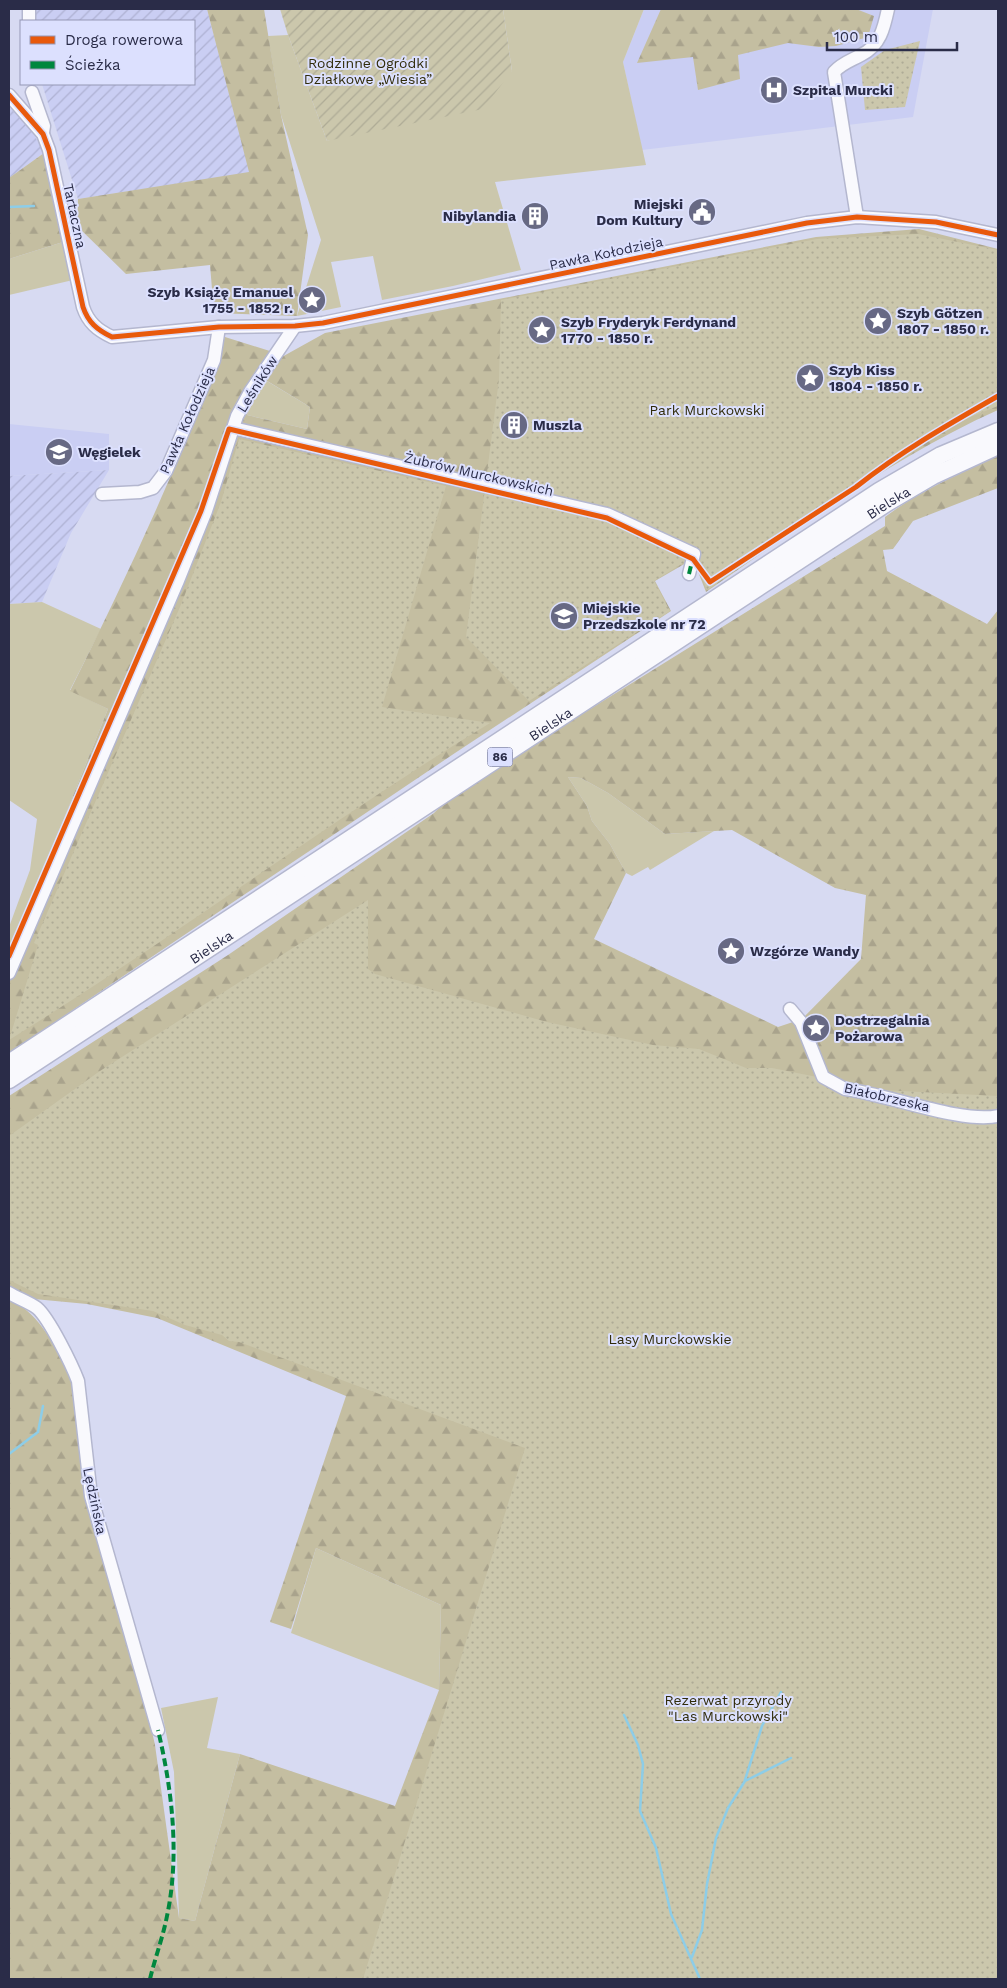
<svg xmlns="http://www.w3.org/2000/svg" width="1007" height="1988" font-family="'Work Sans',sans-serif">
<defs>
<pattern id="industrial-furrows" width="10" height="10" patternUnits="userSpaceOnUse" patternTransform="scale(1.25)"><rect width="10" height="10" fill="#cacef3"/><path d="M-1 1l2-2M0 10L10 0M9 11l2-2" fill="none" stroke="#aeb1d2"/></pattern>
<pattern id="forest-firs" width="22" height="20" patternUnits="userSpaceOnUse" patternTransform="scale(1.25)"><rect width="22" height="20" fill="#c4bea1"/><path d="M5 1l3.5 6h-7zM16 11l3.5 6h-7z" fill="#a9a38c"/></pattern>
<pattern id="park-dots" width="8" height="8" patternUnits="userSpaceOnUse" patternTransform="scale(1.25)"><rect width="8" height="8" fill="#cbc7ac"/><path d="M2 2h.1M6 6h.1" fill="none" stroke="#aeab96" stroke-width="1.8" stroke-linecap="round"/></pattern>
<pattern id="garden-furrows" width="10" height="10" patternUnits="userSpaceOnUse" patternTransform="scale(1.25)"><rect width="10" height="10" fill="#cbc7ac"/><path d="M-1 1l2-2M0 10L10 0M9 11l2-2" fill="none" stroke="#aeab96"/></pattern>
</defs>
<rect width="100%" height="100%" fill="#d7daf2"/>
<g fill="#cacef3">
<polygon points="644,9 933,9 913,117 642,150 623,62"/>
<polygon points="9,424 109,434 109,470 9,476"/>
</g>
<g fill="url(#industrial-furrows)">
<polygon points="34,9 207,9 250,173 78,199 42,84 194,84 194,21 35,21"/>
<polygon points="9,107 31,129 44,153 9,178"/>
<polygon points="109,470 71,533 42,602 9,604 9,476"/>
</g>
<g fill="#cbc7ac">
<polygon points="503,9 644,9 623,62 646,165 495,182 521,270 453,286 382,300 373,256 331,262 341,307 297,316 321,240 281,115 268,36 288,35 327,141 512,71"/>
<polygon points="63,242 73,280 9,295 9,259"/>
<polygon points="262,378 310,407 307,429 247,415"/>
<polygon points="42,602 101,629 70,690 108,709 9,955 9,927 30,870 37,819 9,800 9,604"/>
<polygon points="568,777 581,778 608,793 665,834 714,831 650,870 648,867 632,876 626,873 610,844 592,821 587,806"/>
<polygon points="316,1548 441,1605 439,1690 291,1633"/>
<polygon points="218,1697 207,1748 240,1754 195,1921 179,1918 174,1772 161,1708"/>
</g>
<g fill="url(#forest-firs)" fill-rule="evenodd">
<polygon points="207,9 264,9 281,115 308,235 297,316 214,313 210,265 126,274 77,226 78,199 249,172"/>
<polygon points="661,9 856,9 874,16 868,37 836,46 819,47 788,43 738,55 740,79 698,90 693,57 637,63"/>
<polygon points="44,153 63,242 9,259 9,178"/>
<path d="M 919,229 L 998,249 L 998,410 C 893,457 800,527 706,592 L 693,559 L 655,581 L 671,611 L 455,753 L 9,1053 L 9,955 L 108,709 L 70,691 C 127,576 183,458 225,337 L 273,352 L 247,415 L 307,429 L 310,407 L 264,379 L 280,358 L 325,333 L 816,237 Z"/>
<path d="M 998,456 L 998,488 L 913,521 L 893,549 L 883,550 L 887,571 L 987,624 L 998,610 L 998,1979 L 9,1979 L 9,1298 C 43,1317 54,1346 73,1379 L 155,1745 L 179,1918 L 195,1921 L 240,1754 L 395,1806 L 439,1690 L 441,1605 L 316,1548 L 291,1629 L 270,1622 L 346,1396 L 157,1318 L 87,1304 L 34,1299 L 9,1287 L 9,1096 L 228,955 L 434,813 L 453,794 L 885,526 L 885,517 C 919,491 959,474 998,456 ZM 568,777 L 581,778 L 608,793 L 665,834 L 732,830 L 835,888 L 866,895 L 861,959 L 802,1019 L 778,1027 L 594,939 L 626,873 L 610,844 L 592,821 L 587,806 Z"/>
</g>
<g fill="url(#park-dots)">
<polygon points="920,41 905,107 865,110 861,67 885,50"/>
<polygon points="918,234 998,250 998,406 942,428 707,590 693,557 654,581 670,611 529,701 466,637 499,379 501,300 817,239"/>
<path d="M 239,439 L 446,486 L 382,707 L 490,723 C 326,823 172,939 9,1040 L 38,945 L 34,943 L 180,607 L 221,502 Z"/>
<polygon points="368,900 368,969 375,974 547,1022 653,1045 699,1049 746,1068 772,1068 882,1090 998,1096 998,1979 363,1979 525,1448 239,1342 229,1341 222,1335 185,1325 153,1311 38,1294 9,1280 9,1136 100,1071"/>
</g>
<polygon fill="url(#garden-furrows)" points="280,9 503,9 512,71 483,109 327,141 288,35"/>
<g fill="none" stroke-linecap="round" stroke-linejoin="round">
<g stroke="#8dcde8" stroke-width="2.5">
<polyline points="9,207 34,206"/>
<polyline points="9,1454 38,1432 43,1406"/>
<polyline points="624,1715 638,1745 643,1764 640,1811 656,1848 671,1914 700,1979"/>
<polyline points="745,1780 762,1726 781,1692"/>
<polyline points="692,1957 702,1930 707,1884 716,1838 728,1808 745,1781 791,1758"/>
</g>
<defs>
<g id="minor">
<polyline points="29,9 29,21"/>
<polyline points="32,92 44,126 43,132"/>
<path d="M 9,95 L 43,134 L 49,150 L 83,307 C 88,322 97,330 112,337 L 219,327 L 295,326 L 323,323 L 807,223 L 857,217 L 936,222 L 998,235"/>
<path d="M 857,217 L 834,72 C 842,63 850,61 861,55 C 880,46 884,28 888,9"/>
<polyline points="233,428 607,514 694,554 689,574"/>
<polyline points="102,494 140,492 153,488 166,471 214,360 219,327"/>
<polyline points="9,973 177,583 206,511 237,416 250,392 295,326"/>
<path d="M 790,1009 L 801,1022 L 823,1077 L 845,1089 C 887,1094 961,1124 998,1116"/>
<path d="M 9,1293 C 17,1298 29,1302 37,1308 C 49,1318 72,1365 78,1381 L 91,1496 L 158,1730"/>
</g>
<g id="major">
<polyline points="9,1063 879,491 941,455 998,431"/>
<path id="s1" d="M 9,1080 L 887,503 L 933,476 L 998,446"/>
</g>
</defs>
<use href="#minor" stroke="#b4b7cf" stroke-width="15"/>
<use href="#major" stroke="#b4b7cf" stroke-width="19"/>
<use href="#minor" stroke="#f9f9fd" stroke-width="12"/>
<use href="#major" stroke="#f9f9fd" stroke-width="16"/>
<g stroke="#00873e" stroke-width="4" stroke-dasharray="8 4" stroke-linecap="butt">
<polyline points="689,574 693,557"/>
<path d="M 150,1979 C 155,1958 163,1937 167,1916 C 180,1855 172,1789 158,1730"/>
</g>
<defs>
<g id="cycleway">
<path d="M 9,95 L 43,134 L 49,150 L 83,307 C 88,322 97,330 112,337 L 219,327 L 295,326 L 323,323 L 807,223 L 857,217 L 936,222 L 998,235"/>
<path d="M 9,956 L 201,511 L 229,429 L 607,518 L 693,559 L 710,582 L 856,487 C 900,452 949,424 998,396"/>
</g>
</defs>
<use href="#cycleway" stroke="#dce0fe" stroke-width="8"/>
<use href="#cycleway" stroke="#e8590c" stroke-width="5"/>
</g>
<defs>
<symbol id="hospital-disc" viewBox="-11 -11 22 22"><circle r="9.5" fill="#676984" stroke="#dce0fe"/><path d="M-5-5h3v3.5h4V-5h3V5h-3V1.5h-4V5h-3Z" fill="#fff"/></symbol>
<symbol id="civic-disc" viewBox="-11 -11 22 22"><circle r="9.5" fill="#676984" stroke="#dce0fe"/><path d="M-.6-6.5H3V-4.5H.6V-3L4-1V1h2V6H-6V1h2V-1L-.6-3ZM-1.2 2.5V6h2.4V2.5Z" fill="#fff"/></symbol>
<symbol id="building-disc" viewBox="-11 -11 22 22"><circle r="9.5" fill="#676984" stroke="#dce0fe"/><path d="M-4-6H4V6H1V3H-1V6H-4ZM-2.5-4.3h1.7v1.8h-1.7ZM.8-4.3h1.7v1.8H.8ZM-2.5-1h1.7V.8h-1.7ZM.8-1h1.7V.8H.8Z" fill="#fff"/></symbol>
<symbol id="sight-disc" viewBox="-11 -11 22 22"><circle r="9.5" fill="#676984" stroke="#dce0fe"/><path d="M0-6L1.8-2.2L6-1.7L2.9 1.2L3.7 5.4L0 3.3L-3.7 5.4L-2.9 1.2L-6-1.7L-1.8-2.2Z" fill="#fff"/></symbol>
<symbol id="school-disc" viewBox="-11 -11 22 22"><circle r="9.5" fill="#676984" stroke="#dce0fe"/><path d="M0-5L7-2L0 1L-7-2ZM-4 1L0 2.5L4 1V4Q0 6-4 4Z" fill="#fff"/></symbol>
</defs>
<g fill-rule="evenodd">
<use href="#hospital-disc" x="758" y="74" width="32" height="32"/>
<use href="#civic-disc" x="686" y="196" width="32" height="32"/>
<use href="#building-disc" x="519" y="200" width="32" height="32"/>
<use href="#sight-disc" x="296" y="284" width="32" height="32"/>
<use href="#sight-disc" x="862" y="305" width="32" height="32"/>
<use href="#sight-disc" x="526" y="314" width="32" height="32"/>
<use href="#sight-disc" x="794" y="362" width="32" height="32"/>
<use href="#building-disc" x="498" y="409" width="32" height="32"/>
<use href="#school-disc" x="43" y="436" width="32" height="32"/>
<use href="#school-disc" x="548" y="600" width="32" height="32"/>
<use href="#sight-disc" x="715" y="935" width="32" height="32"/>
<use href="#sight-disc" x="800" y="1012" width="32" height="32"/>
</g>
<g text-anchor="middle" stroke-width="4" stroke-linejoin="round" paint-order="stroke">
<rect fill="#dce0fe" stroke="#5f627f" stroke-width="1" x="487.5" y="747.5" width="25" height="19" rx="4"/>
<g font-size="12" font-weight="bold" fill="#2a2c48">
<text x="500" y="761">86</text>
</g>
<g font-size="14" fill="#302b09" stroke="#dce0fe">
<text x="368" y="68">Rodzinne Ogródki<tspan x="368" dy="16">Działkowe „Wiesia”</tspan></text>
<text x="707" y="415">Park Murckowski</text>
<text x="670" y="1344">Lasy Murckowskie</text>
<text x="728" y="1705">Rezerwat przyrody<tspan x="728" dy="16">"Las Murckowski"</tspan></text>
</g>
<g font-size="14" font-weight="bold" fill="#2a2c48" stroke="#dce0fe" text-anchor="start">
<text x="793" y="95">Szpital Murcki</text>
<text x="683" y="209" text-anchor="end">Miejski<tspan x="683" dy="16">Dom Kultury</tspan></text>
<text x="516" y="221" text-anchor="end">Nibylandia</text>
<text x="293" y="297" text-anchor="end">Szyb Książę Emanuel<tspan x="293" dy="16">1755 - 1852 r.</tspan></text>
<text x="897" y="318">Szyb Götzen<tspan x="897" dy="16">1807 - 1850 r.</tspan></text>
<text x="561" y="327">Szyb Fryderyk Ferdynand<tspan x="561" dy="16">1770 - 1850 r.</tspan></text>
<text x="829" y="375">Szyb Kiss<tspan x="829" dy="16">1804 - 1850 r.</tspan></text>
<text x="533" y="430">Muszla</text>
<text x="78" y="457">Węgielek</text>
<text x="583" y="613">Miejskie<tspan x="583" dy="16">Przedszkole nr 72</tspan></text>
<text x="750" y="956">Wzgórze Wandy</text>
<text x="835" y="1025">Dostrzegalnia<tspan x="835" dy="16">Pożarowa</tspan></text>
</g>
<g font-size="14" fill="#2a2c48" stroke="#dce0fe">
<text transform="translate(75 216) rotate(78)" y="5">Tartaczna</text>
<text transform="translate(606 253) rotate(-12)" y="5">Pawła Kołodzieja</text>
<text transform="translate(257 384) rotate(-58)" y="5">Leśników</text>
<text transform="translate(187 420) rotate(-66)" y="5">Pawła Kołodzieja</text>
<text transform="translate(479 474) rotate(13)" y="5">Żubrów Murckowskich</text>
<text dy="5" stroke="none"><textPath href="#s1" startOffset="1052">Bielska</textPath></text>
<text dy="5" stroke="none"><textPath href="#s1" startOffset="648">Bielska</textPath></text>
<text dy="5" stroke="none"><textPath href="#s1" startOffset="242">Bielska</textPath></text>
<text transform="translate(887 1097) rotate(13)" y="5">Białobrzeska</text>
<text transform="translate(95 1501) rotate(78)" y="5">Lędzińska</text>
</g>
</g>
<rect width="1007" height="1988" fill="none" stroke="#2a2c48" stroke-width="20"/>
<rect x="20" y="20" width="175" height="65" fill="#dce0fe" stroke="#9598b5"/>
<rect x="30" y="36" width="25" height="8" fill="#e8590c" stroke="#9598b5"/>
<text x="65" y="45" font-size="15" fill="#2a2c48">Droga rowerowa</text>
<rect x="30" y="61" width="25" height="8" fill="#00873e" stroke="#9598b5"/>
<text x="65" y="70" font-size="15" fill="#2a2c48">Ścieżka</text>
<path d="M827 42v8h130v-8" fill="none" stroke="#2a2c48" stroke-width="2.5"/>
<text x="834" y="42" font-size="15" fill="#2a2c48" stroke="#dce0fe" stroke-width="4" paint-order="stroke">100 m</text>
</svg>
